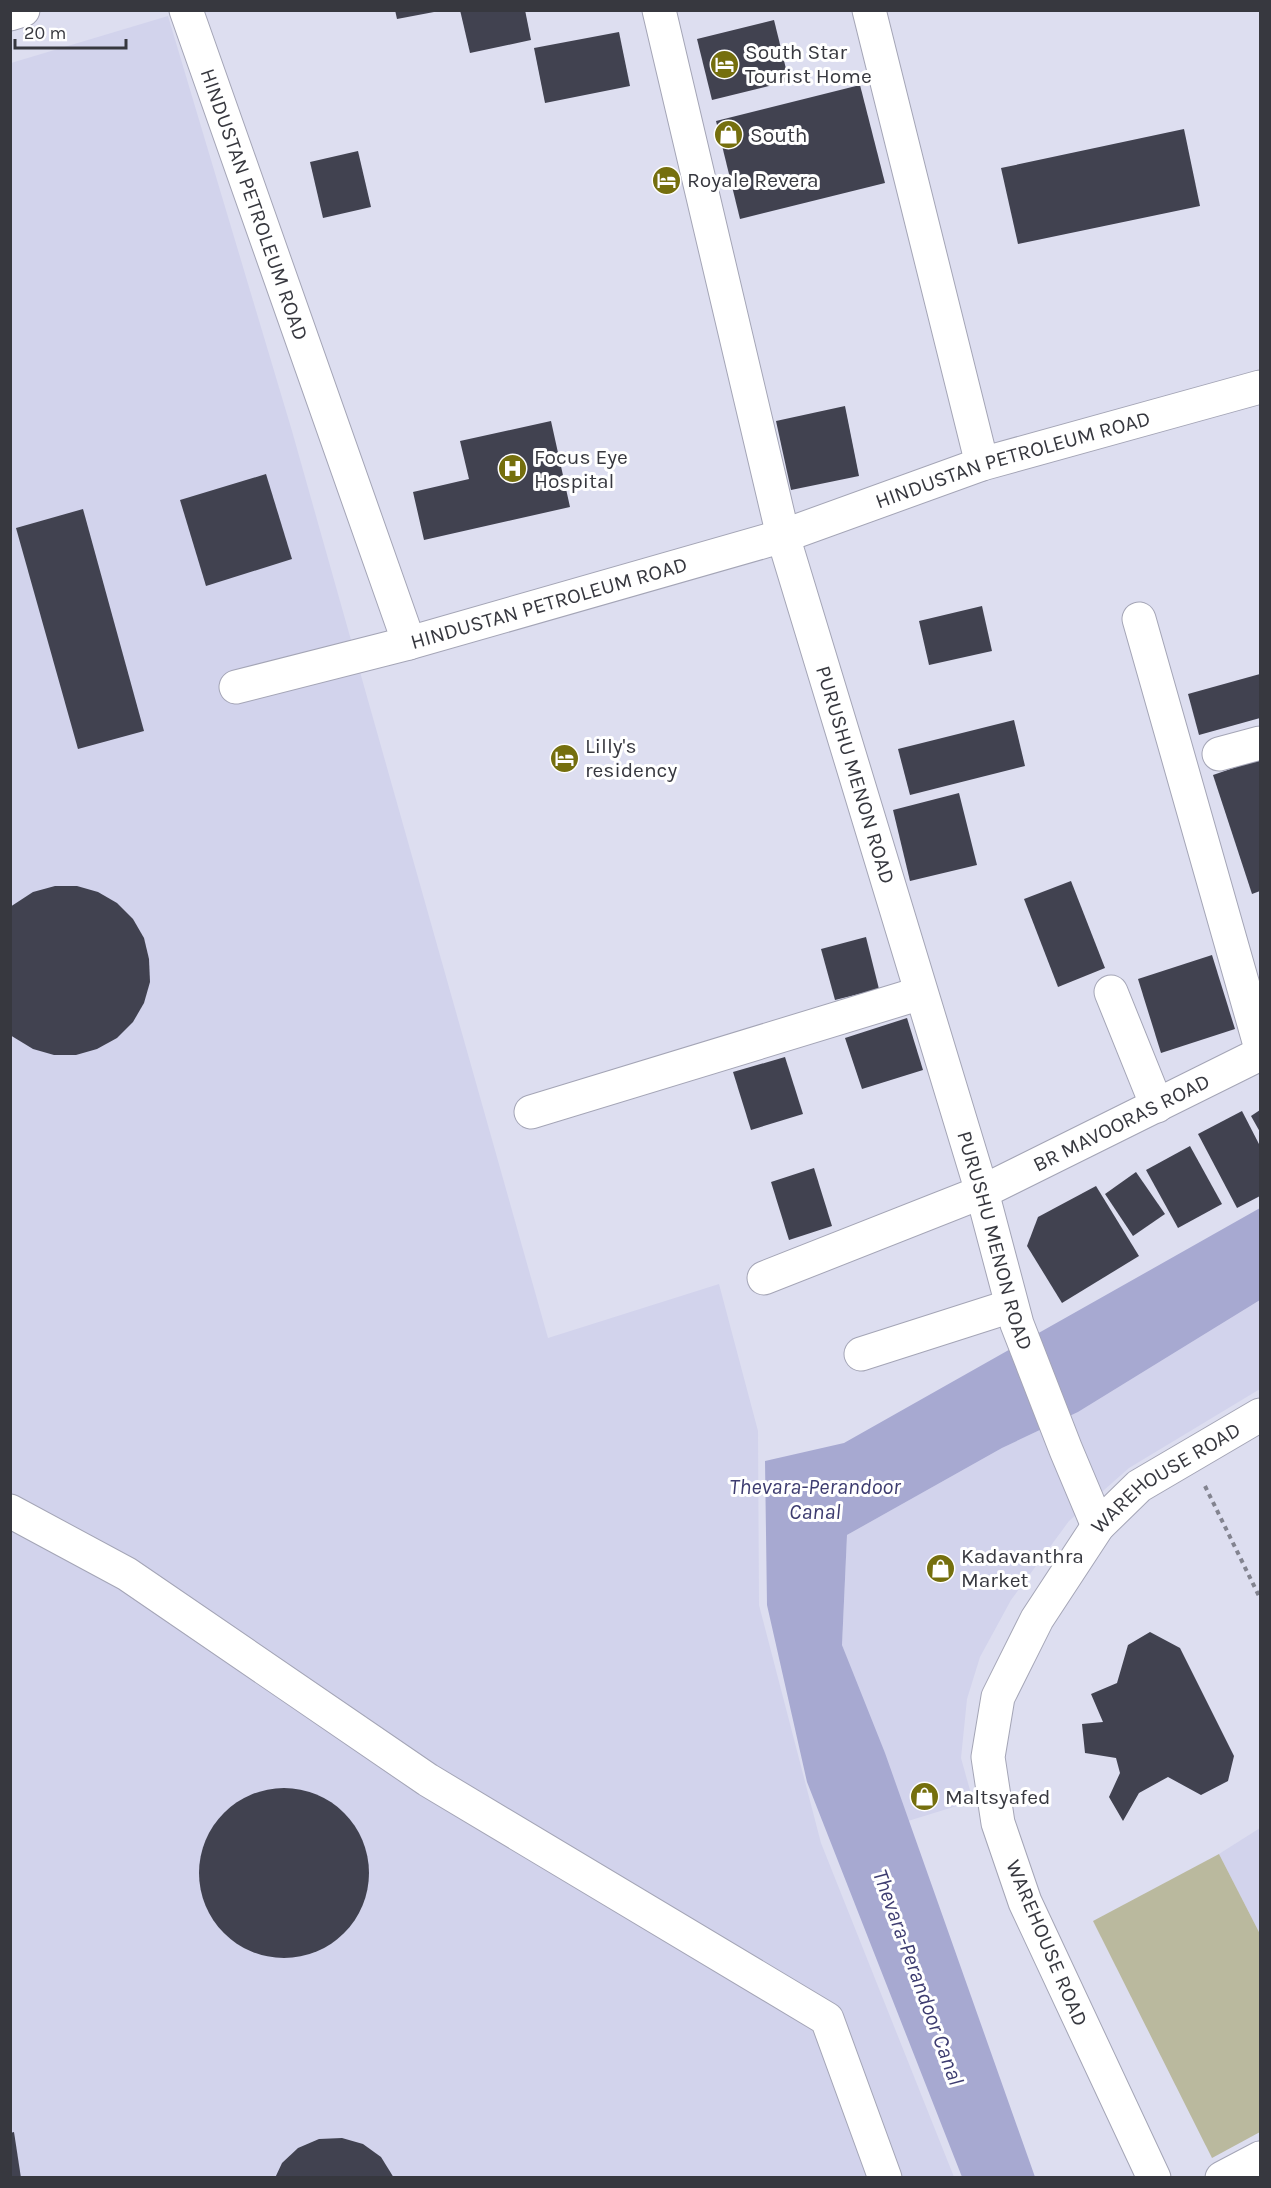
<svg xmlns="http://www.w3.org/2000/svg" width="1271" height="2188" font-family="Karla,sans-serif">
<rect width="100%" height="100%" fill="#dddef0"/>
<g fill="#d2d3ec">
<polygon points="168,16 292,431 548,1338 719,1284 758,1431 759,1605 821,1843 954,2177 11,2178 11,63"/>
<polygon points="1260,1300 1260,1389 1129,1468 1069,1521 1011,1600 980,1657 967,1699 961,1758 973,1801 908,1821 842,1645 847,1535 1002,1448 1078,1412"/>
<polygon points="1260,1828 1260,1934 1219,1854"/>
</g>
<polygon fill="#bab99e" points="1219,1854 1260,1934 1260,2132 1212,2158 1093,1921"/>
<polygon fill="#a7a9d1" points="1260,1208 1260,1300 1078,1412 1002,1448 847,1535 842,1645 885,1753 1035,2177 962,2177 807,1782 767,1605 765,1461 844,1443"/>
<g fill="#414250">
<polygon points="395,10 434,10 434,12 397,19"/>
<polygon points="460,10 525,10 531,40 470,53"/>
<polygon points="774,20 789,81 712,100 697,39"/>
<polygon points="619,32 630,86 545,103 534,48"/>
<polygon points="860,85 885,183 740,219 716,121"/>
<polygon points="1184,129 1200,206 1018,244 1001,168"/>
<polygon points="358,151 371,207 323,218 310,162"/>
<polygon points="845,406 859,476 791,490 776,421"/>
<polygon points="551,421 570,507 424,540 413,492 469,479 460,441"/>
<polygon points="266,474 292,559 206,586 180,500"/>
<polygon points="83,509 144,731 78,749 16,528"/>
<polygon points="982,606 992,651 929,665 919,621"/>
<polygon points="1260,674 1260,718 1199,735 1188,694"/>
<polygon points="1014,720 1025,766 910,795 898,749"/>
<polygon points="1260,759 1260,891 1252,894 1213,775"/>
<polygon points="959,793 977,865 910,881 893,810"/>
<polygon points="1071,881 1105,968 1058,987 1024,899"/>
<polygon points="55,886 77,886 98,892 117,903 133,919 144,938 149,959 150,982 144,1003 133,1022 117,1038 97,1049 76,1055 54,1055 33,1049 10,1035 10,907 33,892"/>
<polygon points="866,937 879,989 835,1000 821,949"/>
<polygon points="1212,955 1235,1029 1161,1053 1138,979"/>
<polygon points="907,1018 923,1070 862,1089 845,1038"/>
<polygon points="785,1057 803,1114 751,1130 733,1072"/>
<polygon points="1260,1110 1260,1132 1251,1116"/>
<polygon points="1242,1111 1260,1146 1260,1196 1237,1208 1198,1134"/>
<polygon points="1190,1146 1222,1204 1178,1228 1146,1170"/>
<polygon points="814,1168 832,1226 789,1240 771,1182"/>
<polygon points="1136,1172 1165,1214 1133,1236 1105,1194"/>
<polygon points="1096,1186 1139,1256 1062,1303 1027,1246 1038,1217"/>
<polygon points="1150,1632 1180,1648 1234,1756 1228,1781 1201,1795 1168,1777 1139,1793 1123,1821 1109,1797 1120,1773 1116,1758 1085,1753 1082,1724 1103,1722 1091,1694 1117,1683 1128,1645"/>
<circle cx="284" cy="1873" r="85"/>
<polygon points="14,2132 21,2178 10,2178 10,2133"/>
<polygon points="342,2138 363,2144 381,2157 394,2178 275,2178 282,2163 298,2148 319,2139"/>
</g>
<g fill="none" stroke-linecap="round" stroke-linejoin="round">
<defs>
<g id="minor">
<path id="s1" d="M 186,10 L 409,643"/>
<path id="s2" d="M 659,10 L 783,536 L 982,1192 L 1017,1324 L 1066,1450 L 1098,1526"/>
<polyline points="869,10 982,464"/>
<polyline points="10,14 23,10"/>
<polyline points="1139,619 1260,1045"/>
<path id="s3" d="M 236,687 L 409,643 L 783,536 L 982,464 L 1260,387"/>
<polyline points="1219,754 1260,743"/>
<polyline points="1111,992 1157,1106"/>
<polyline points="531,1112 921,993"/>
<path id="s4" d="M 764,1278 L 982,1192 L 1260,1054"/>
<polyline points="861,1354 1011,1306"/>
<polyline points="10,1511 127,1574 428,1780 827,2019 885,2178"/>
<path id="s5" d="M 1154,2178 L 1025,1902 L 998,1823 L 988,1757 L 998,1697 L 1037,1619 L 1098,1526 L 1139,1486 L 1260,1415"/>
<polyline points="1222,2178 1260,2158"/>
</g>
</defs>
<use href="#minor" stroke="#a4a5b6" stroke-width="35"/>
<polyline stroke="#82838f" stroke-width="4" stroke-dasharray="4.5 4.5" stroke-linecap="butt" points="1205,1486 1260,1598"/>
<use href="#minor" stroke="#fff" stroke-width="33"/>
</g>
<defs>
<symbol id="hotel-disc" viewBox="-11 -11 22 22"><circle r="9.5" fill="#756f0e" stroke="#fff"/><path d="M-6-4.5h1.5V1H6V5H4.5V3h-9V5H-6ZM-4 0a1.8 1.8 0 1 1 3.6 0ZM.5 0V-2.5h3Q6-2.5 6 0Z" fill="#fff"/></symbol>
<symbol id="shop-disc" viewBox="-11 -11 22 22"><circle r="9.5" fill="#756f0e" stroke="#fff"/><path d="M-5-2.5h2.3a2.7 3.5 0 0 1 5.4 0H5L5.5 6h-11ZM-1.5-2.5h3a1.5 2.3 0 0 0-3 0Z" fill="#fff"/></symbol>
<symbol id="hospital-disc" viewBox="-11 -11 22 22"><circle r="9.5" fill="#756f0e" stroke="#fff"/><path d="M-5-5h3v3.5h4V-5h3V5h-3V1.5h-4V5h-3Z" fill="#fff"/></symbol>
</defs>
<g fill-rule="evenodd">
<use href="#hotel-disc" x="708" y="48" width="33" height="33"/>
<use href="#shop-disc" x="712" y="118" width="33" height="33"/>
<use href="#hotel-disc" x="650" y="164" width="33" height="33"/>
<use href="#hospital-disc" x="496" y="452" width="33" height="33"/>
<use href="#hotel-disc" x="548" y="742" width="33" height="33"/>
<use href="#shop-disc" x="924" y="1552" width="33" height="33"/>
<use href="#shop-disc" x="908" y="1780" width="33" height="33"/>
</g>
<g text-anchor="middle" stroke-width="6" stroke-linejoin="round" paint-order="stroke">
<g font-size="21" fill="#37383f" stroke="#fff" text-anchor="start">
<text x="745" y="59">South Star<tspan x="745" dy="24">Tourist Home</tspan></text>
<text x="750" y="142">South</text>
<text x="687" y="187">Royale Revera</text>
<text x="534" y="464">Focus Eye<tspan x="534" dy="24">Hospital</tspan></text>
<text x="585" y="753">Lilly's<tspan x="585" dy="24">residency</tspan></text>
<text x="961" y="1563">Kadavanthra<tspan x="961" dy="24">Market</tspan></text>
<text x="945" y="1804">Maltsyafed</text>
</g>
<g font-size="21" fill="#37383f" stroke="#fff">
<text dy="7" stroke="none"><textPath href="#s1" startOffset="206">HINDUSTAN PETROLEUM ROAD</textPath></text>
<text dy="7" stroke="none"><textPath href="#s3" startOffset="810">HINDUSTAN PETROLEUM ROAD</textPath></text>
<text dy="7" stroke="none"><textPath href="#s3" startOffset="324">HINDUSTAN PETROLEUM ROAD</textPath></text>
<text dy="7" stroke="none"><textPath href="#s2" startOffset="790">PURUSHU MENON ROAD</textPath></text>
<text dy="7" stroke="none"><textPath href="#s4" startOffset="390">BR MAVOORAS ROAD</textPath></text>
<text dy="7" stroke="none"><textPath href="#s2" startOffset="1276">PURUSHU MENON ROAD</textPath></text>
<text dy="7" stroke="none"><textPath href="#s5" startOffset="798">WAREHOUSE ROAD</textPath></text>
<text transform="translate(1047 1943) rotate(67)" y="7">WAREHOUSE ROAD</text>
</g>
<g font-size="22" font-style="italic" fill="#3d3c70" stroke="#fff">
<text x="815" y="1494">Thevara-Perandoor<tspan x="815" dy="25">Canal</tspan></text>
<text transform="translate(919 1977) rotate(70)" y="8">Thevara-Perandoor Canal</text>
</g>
</g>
<rect width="1271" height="2188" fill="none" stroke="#37383f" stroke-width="24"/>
<path d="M15 39v9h111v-9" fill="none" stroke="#37383f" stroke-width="3"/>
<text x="24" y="39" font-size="18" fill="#37383f" stroke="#ffffff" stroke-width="4.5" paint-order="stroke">20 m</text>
</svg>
